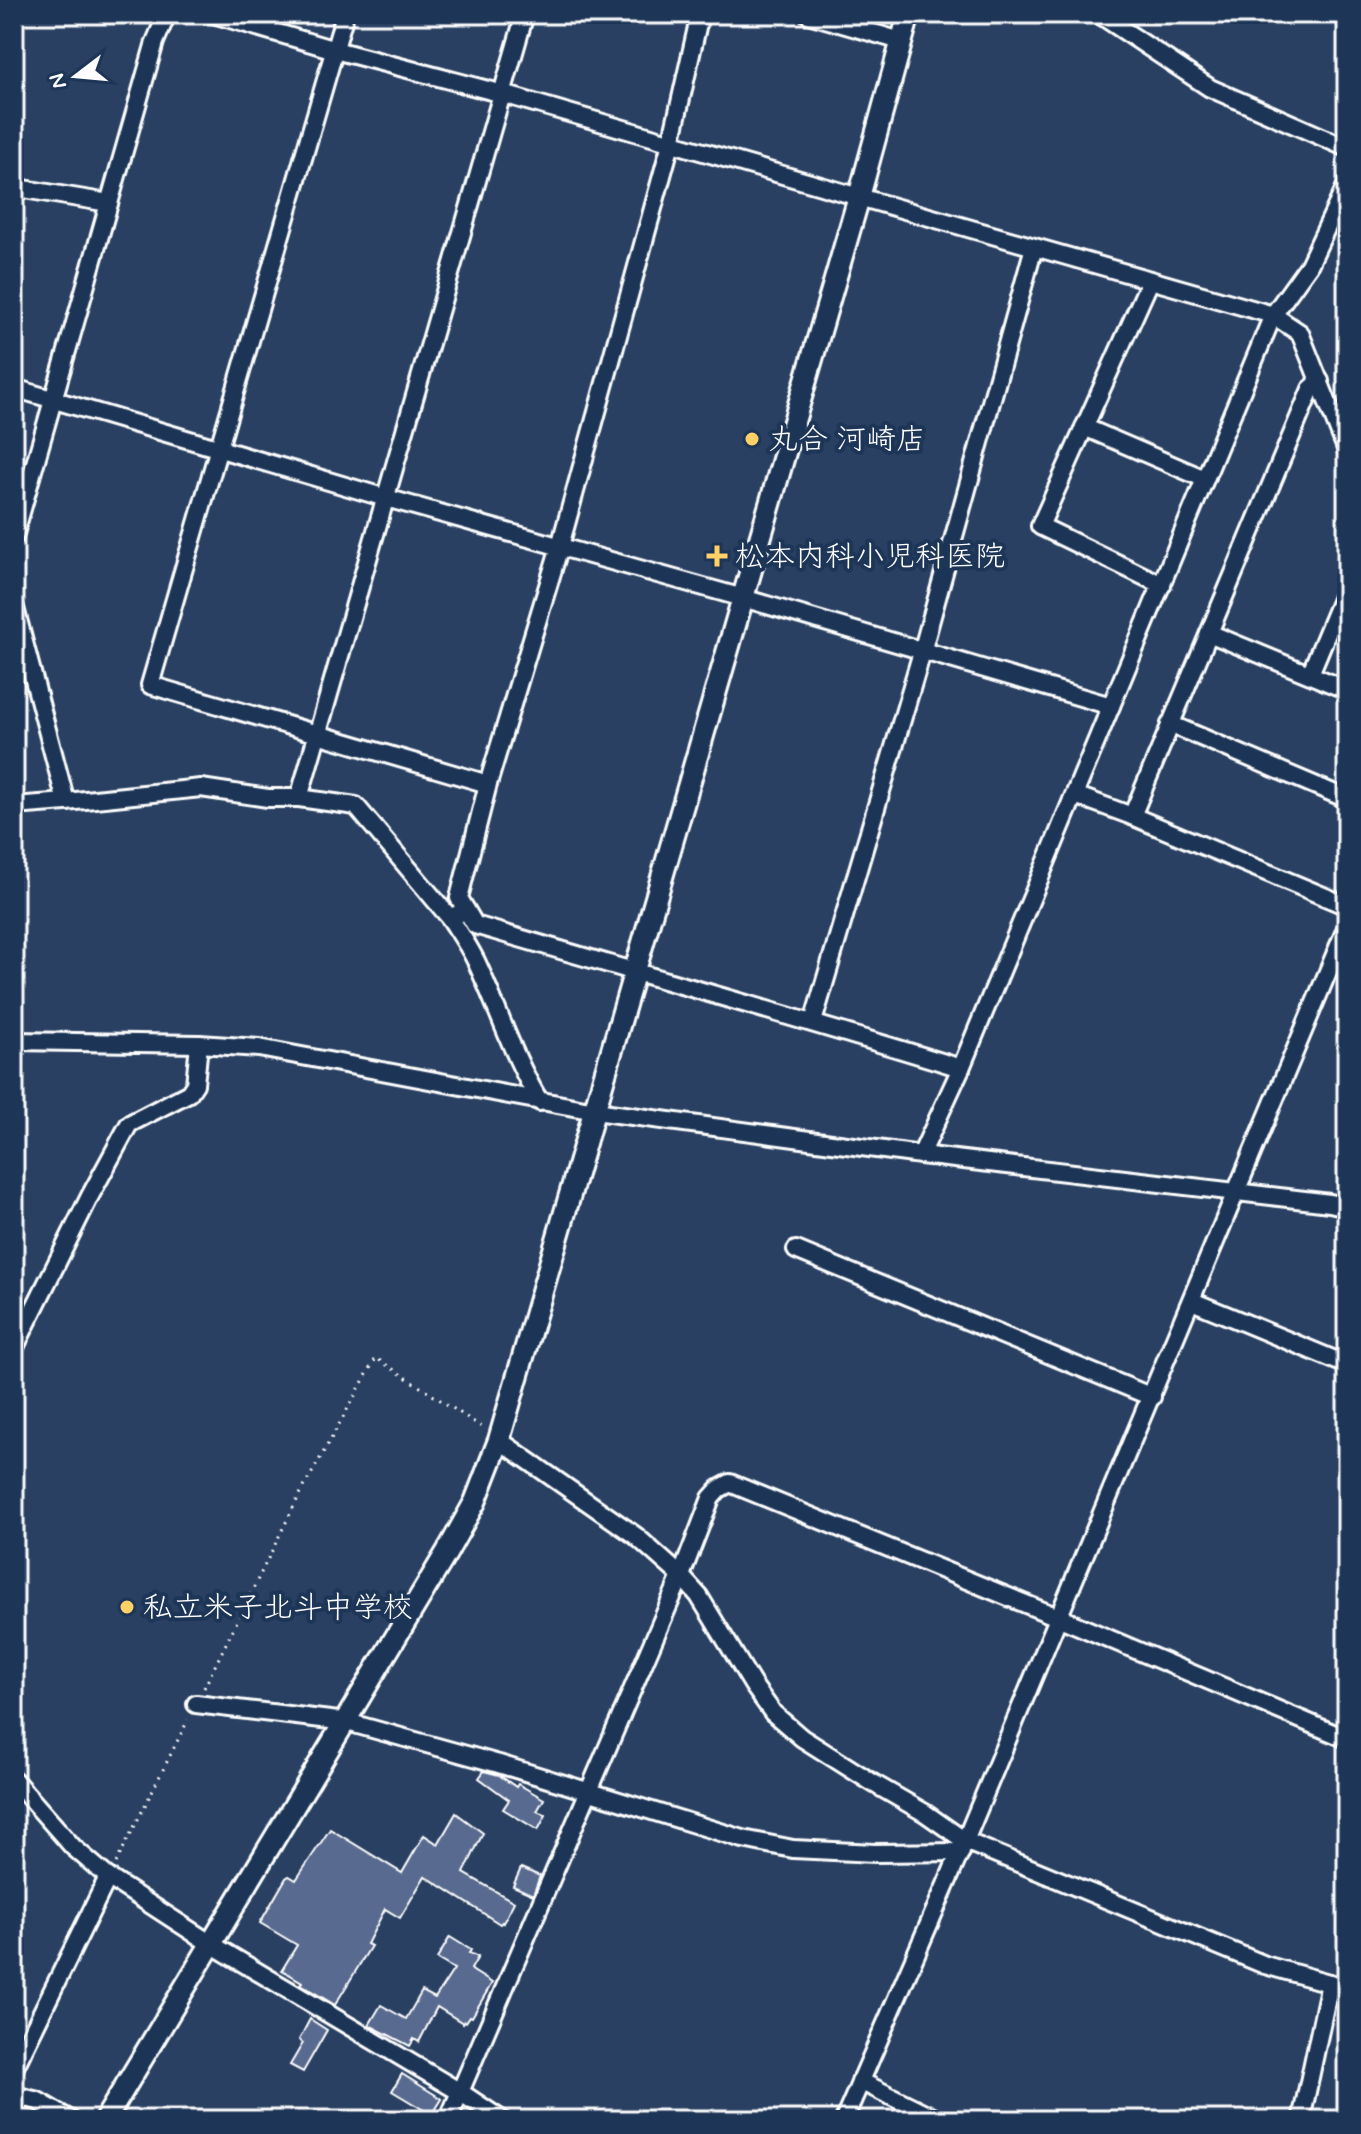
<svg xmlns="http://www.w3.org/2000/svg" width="1361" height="2134" font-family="Mynerve,'Klee One',sans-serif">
<rect width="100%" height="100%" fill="#294062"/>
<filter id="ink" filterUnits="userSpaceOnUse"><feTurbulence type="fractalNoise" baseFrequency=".0125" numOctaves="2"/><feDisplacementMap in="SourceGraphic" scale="16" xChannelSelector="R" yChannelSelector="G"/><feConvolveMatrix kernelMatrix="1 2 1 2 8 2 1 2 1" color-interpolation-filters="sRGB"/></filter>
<g filter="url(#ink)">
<g fill="#586b8f" stroke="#fff" stroke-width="2">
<polygon points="484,1771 499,1775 516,1787 518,1784 544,1799 537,1811 546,1815 538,1830 503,1809 509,1800 479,1778"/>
<polygon points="456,1813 483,1833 464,1873 514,1902 503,1923 502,1922 500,1924 425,1876 400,1918 385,1909 367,1944 371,1946 335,2005 300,1984 302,1982 282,1970 297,1945 260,1923 286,1878 289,1876 296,1880 330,1829 402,1873 424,1835 438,1844"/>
<polygon points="521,1868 540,1876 533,1895 513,1886"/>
<polygon points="450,1937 471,1950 469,1953 478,1957 471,1969 473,1971 492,1983 472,2017 470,2016 466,2022 464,2021 463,2023 437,2007 419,2042 414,2039 410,2046 369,2025 381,2005 406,2019 422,1991 435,1998 454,1969 437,1959"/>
<polygon points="310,2019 327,2030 303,2072 290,2065 303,2043 299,2040"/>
<polygon points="402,2074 442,2099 432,2115 392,2091"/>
</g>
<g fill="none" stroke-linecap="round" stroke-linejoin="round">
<defs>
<g id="minor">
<polyline points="213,14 335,50 503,94 859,197 1273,315 1300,333 1347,451"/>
<polyline points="345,14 150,685 488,784"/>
<path d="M 700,14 L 671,143 L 560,546 L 488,784 L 459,898 L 475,925 C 637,973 800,1018 961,1068"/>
<polyline points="808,14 901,41"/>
<polyline points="1099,14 1210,88 1347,148"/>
<polyline points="14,182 24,189 109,203"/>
<polyline points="1150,281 1040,526 1162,585"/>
<polyline points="1320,381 1311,389 1209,633 1347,690"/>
<polyline points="14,388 386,498 743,598 1111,706"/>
<polyline points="1084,427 1205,479"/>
<polyline points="14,537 155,42 167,14"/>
<polyline points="14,604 66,802 201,788 268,798 299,798 525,14"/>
<polyline points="1310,674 1347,585"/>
<polyline points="1170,724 1347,799"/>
<polyline points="1075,795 1132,816 1347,906"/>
<polyline points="299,798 356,806 450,918 466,910"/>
<polyline points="14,806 66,802"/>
<polyline points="1132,816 1209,633"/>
<path d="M 450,918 C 459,932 469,946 476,961 C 498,1008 513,1057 540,1102"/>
<polyline points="813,1022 922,652 1034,247"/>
<polyline points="14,1041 199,1044 259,1048 595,1111 921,1155 1330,1203 1347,1207"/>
<polyline points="921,1155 961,1068 1273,315 1309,265 1347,184"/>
<polyline points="796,1250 1152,1397"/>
<polyline points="1192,1301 1347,1365"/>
<polyline points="14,1349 90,1196 129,1124 189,1093 195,1084 199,1044"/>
<polyline points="499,1440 636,1536 681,1576 699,1596 753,1685 773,1713 802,1738 873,1783 925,1813 965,1841 1347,926"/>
<polyline points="196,1704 347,1722 499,1764 743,1839 793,1849 875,1853 961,1852"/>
<polyline points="14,1780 73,1847 108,1877 211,1944 460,2092 502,2120"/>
<polyline points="14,2069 108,1877"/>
<polyline points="860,2081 939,2120"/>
<polyline points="14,2095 38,2101 71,2120"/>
<polyline points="448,2120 681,1576 711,1498 719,1489 730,1483 1060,1618 1347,1739"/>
<polyline points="844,2120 965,1841 1265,1965 1347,1988"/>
<polyline points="1301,2120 1330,1983"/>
</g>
<polyline id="tertiary" points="105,2120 447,1552 475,1502 499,1440 859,197 909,14"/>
</defs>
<use href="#minor" stroke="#fff" stroke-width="22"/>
<use href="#tertiary" stroke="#fff" stroke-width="26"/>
<g stroke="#fff" stroke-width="3" stroke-dasharray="2 6" stroke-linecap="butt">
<polyline points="204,1688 298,1498 376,1358 483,1428"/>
<polyline points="116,1863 188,1720"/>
</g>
<use href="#minor" stroke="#1d3557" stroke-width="16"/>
<use href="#tertiary" stroke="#1d3557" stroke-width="20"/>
</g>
</g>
<g fill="#ffd166" stroke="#1d3557" stroke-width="3">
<circle cx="752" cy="439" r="8"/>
<path d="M713 544h8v8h8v8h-8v8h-8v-8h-8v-8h8z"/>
<circle cx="127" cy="1607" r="8"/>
</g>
<g text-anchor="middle" stroke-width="8" stroke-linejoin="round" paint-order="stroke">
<g font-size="30" fill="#fff" stroke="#1d3557" text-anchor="start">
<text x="768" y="449">丸合 河崎店</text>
<text x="735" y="566">松本内科小児科医院</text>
<text x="143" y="1617">私立米子北斗中学校</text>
</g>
</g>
<rect width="1361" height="2134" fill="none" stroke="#1d3557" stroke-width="48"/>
<rect x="24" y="24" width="1313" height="2086" fill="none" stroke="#fff" stroke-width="3" filter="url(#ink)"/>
<g transform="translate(76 76) rotate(254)" stroke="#1d3557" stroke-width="6" paint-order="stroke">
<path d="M0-6L14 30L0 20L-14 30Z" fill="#ffffff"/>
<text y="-12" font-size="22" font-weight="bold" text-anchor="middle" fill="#ffffff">N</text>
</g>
</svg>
